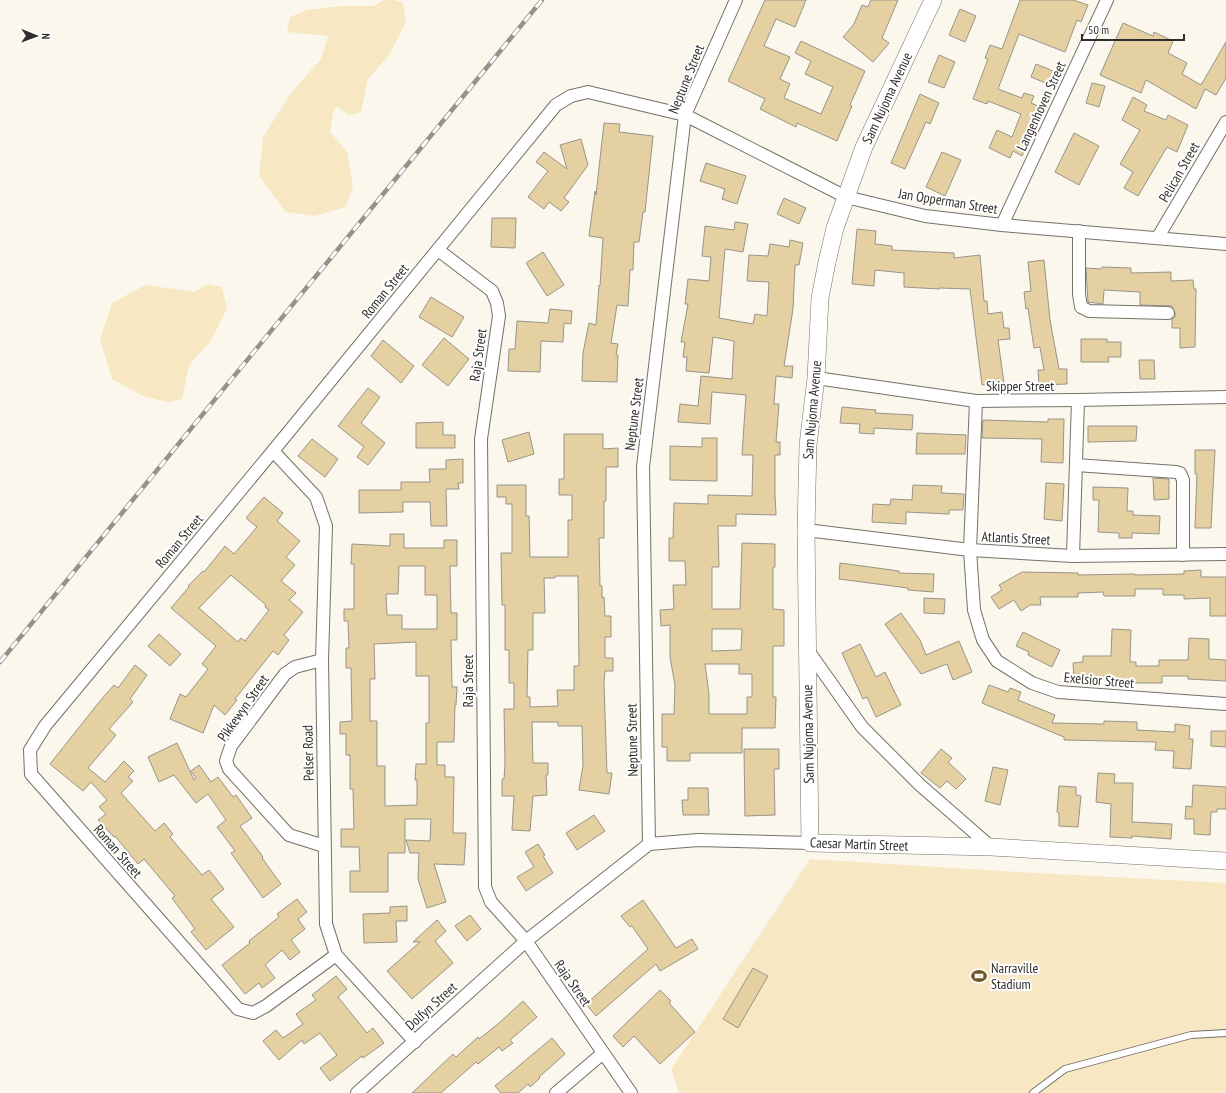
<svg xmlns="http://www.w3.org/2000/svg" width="1226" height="1093" font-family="'PT Sans Narrow',sans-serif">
<rect width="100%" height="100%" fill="#fbf7ec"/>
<g fill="#f7e8c3">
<polygon points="384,0 394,0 403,3 406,22 389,55 368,79 361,112 349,115 336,106 333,114 330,132 347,152 353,187 346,207 315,216 286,212 259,176 263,137 291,93 321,59 328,36 287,32 290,17 307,10 340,6 374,6"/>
<polygon points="208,284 222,287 227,309 210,342 189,365 182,399 168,402 145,397 112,379 100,339 112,303 145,285 195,292"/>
<polygon points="810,859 1036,873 1226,883 1226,1093 679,1093 671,1069"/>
</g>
<g fill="#e4d0a1" stroke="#99948a" fill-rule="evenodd">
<polygon points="765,0 806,0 795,27 776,19 764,46 790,57 780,79 790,84 784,98 821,114 833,87 805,74 811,61 795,53 801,41 865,71 850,105 852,106 837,141 797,123 796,127 760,109 765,99 728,81"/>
<polygon points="871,0 898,0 882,38 889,43 873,62 843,37 854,24 862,5 868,7"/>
<polygon points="1020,0 1073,0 1088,5 1081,22 1077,20 1065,52 1019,34 998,89 1022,98 1024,93 1034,96 1031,103 1041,107 1022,156 1013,151 1010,158 989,148 997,130 1012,137 1021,114 988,101 987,104 973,99 988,59 985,58 990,45 1002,49"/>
<polygon points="960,9 976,16 965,42 949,35"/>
<polygon points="1123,23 1153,36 1154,32 1173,41 1168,53 1187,63 1182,74 1201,85 1226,42 1226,78 1216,95 1205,89 1196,109 1146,80 1141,93 1100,75"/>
<polygon points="939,55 955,62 944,88 928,82"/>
<polygon points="1036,64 1058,73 1053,86 1031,77"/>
<polygon points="1092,83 1105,86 1099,107 1086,103"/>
<polygon points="920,94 939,103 930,124 926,122 905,169 891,163"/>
<polygon points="1133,97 1147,105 1144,111 1166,120 1168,115 1188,125 1177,152 1167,147 1138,196 1124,188 1133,172 1120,164 1140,130 1122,120"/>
<polygon points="604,123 620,124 619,132 653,136 645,212 643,212 639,242 634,242 633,270 630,270 628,306 617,305 611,343 618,344 616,355 618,355 617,382 582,381 583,353 589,323 596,325 599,285 600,286 603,238 589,236 595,191 596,195"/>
<polygon points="1074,133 1099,146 1079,185 1055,172"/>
<polygon points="581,139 588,165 564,198 569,202 561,211 549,202 544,209 528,197 548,171 536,162 544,152 567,169 560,145"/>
<polygon points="942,152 961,160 945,196 926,187"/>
<polygon points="706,163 746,176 737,204 722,199 725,189 700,181"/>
<polygon points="784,198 806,208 799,224 777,214"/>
<polygon points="492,218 516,218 515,248 491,247"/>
<path d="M 735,222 L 748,224 L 743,252 L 725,249 L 719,318 L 753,324 L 755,314 L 767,316 L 769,282 L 747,281 L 749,255 L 768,256 L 770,244 L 789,247 L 790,240 L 803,243 L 799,265 L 795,265 L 793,309 L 784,366 L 793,366 L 792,378 L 776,376 L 774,404 L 779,404 L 776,442 L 780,442 L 780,455 L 775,455 L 775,494 L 776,515 L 736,514 L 736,526 L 718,526 L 719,567 L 712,567 L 712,609 L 740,609 L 742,543 L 775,544 L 775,567 L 773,567 L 773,609 L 784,610 L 784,646 L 773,646 L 773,697 L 776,697 L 775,728 L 742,728 L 742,753 L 690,753 L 690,761 L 667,761 L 667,747 L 662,747 L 662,714 L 674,714 L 675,685 L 670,657 L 670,625 L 661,626 L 660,610 L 674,609 L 673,585 L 686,585 L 685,561 L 669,561 L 669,538 L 673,538 L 674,503 L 708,504 L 708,495 L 752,496 L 753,455 L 742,455 L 746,395 L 712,392 L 710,424 L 678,422 L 680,404 L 698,406 L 701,376 L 732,379 L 734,341 L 713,337 L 709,373 L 686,371 L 687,357 L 683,357 L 685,342 L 681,342 L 688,304 L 685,304 L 688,279 L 709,281 L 711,257 L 702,256 L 705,226 L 734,230 ZM 712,629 L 742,629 L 741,650 L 712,651 ZM 705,664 L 739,664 L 739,674 L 752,674 L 752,697 L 747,697 L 747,714 L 709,714 L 709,694 Z"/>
<polygon points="857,229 876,231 875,244 892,246 892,250 954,253 954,258 980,255 984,301 987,301 988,314 1002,312 1004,328 1009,328 1010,339 998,340 1004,383 982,385 970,289 939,288 939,289 904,287 904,273 875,270 874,286 852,284"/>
<polygon points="543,252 564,285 547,296 526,263"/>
<polygon points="1044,260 1050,320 1059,369 1067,369 1067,384 1039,385 1038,370 1044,370 1040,347 1034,348 1028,308 1026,309 1024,292 1031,291 1028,262"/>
<polygon points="1102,267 1131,268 1131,273 1171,272 1171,281 1193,280 1194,289 1196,289 1195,347 1180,348 1180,328 1172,328 1172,319 1175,317 1175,313 1172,306 1140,305 1140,292 1104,290 1103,304 1088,302 1086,268 1102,269"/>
<polygon points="431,297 464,317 452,337 419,317"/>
<polygon points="550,309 572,311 571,324 564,323 563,342 541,341 540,372 508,371 509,349 515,349 517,321 548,323"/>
<polygon points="444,338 469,359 448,386 422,365"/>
<polygon points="1081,339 1107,339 1107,342 1121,342 1121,357 1108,357 1109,362 1081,362"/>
<polygon points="383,340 414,366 401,383 371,356"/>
<polygon points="1139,360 1154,360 1155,379 1140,379"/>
<polygon points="368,388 380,397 361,423 385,443 368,465 357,457 364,447 338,426"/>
<polygon points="842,407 876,410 875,413 913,415 912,430 874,428 874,434 859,433 860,424 840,423"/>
<polygon points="1048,419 1064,419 1063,463 1041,462 1042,439 982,438 983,420 1048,422"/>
<polygon points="443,422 443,435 455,435 455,448 416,448 416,423"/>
<polygon points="1088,426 1137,426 1136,441 1088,442"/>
<polygon points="529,432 534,454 508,462 502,440"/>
<polygon points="917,433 966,435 965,454 916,454"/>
<path d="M 564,434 L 603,434 L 603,449 L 618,448 L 618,467 L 606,467 L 606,501 L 604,501 L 604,538 L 599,538 L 600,586 L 602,586 L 602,598 L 604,597 L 605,616 L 611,616 L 611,637 L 605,637 L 605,658 L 613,658 L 613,671 L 605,671 L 604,683 L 607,773 L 612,773 L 609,794 L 579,790 L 583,765 L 582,726 L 558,726 L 558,722 L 532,722 L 533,763 L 548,763 L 548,775 L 546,775 L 547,795 L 533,796 L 530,831 L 512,830 L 514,796 L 502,796 L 502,779 L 504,779 L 505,764 L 504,709 L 514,709 L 514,683 L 509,683 L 509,650 L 505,650 L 505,605 L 502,605 L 501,553 L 512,553 L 512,504 L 506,504 L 506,497 L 497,497 L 497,485 L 526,485 L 526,516 L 529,516 L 530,557 L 568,557 L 568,520 L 572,520 L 572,495 L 559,495 L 559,479 L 564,479 ZM 555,576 L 578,576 L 579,666 L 574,666 L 574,690 L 557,690 L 558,706 L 530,707 L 530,697 L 527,697 L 528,650 L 533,650 L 533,613 L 545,613 L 544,578 L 555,578 Z"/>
<polygon points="702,438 717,438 717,481 670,480 670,446 702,447"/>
<polygon points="312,439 338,459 325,477 298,456"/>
<polygon points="1195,450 1215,450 1211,528 1195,528 1197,474 1195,474"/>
<polygon points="463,459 463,483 458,483 459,489 446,489 447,526 431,526 430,502 403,502 403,512 359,513 359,490 401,490 401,482 430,482 429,469 446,469 446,460"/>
<polygon points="1153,478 1169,479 1169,499 1154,500"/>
<polygon points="1046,483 1064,484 1062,521 1044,519"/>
<polygon points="913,485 942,486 941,493 964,494 963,510 949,510 949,514 906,512 906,524 872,522 873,504 890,505 891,499 912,500"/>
<polygon points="1093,487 1128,488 1127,511 1133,511 1133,515 1160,516 1159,534 1132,533 1132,538 1119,538 1119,533 1098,532 1099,500 1093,500"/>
<path d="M 264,497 L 283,513 L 277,521 L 300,541 L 286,557 L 295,565 L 281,581 L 296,593 L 289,600 L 303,612 L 284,635 L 289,640 L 278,655 L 273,651 L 235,699 L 237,700 L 225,715 L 214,705 L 203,733 L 170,719 L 180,694 L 186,697 L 208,669 L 202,664 L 216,646 L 171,608 L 189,587 L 188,586 L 203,571 L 204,572 L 225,546 L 234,554 L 257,527 L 246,518 ZM 231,575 L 266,605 L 265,607 L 269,610 L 245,641 L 241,638 L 238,642 L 199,608 Z"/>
<path d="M 390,534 L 404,534 L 404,548 L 444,548 L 444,540 L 457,540 L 457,566 L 450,566 L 451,613 L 457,613 L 457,640 L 451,640 L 452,687 L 457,687 L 456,705 L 455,705 L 454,742 L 437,742 L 437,765 L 445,765 L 445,777 L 454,777 L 453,833 L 466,833 L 464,865 L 434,864 L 446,902 L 427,908 L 418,879 L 419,853 L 410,853 L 406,840 L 430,841 L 431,819 L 405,819 L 405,853 L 388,853 L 388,892 L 350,892 L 350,871 L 360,871 L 359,847 L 341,847 L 341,829 L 354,829 L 353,789 L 350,789 L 350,755 L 346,755 L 346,734 L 340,734 L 340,722 L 352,721 L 351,668 L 346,668 L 346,648 L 349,648 L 348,621 L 344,621 L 344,609 L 354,609 L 354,564 L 351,564 L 352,544 L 390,546 ZM 399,566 L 425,566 L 425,595 L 437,595 L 437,629 L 402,629 L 402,615 L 387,615 L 386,594 L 398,594 ZM 416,642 L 416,676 L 429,676 L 429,723 L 426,723 L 426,764 L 416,764 L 415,780 L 417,780 L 417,805 L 385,806 L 385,766 L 377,766 L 377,721 L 370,721 L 370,679 L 375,679 L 374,644 Z"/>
<polygon points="840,563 899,571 899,573 934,574 933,592 908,590 908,588 839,579"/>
<polygon points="1201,570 1201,577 1226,577 1226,616 1210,616 1210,598 1184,599 1184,595 1163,595 1163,589 1135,589 1135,596 1104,596 1103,592 1078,593 1078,597 1040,597 1041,605 1030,605 1021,611 1014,600 999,609 991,597 1002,590 999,585 1022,572 1078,573 1078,575 1135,574 1135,575 1184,574 1184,571"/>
<polygon points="924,598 945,599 944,614 924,613"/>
<polygon points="901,613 920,640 926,655 959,641 972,672 953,680 947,664 921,674 885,624"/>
<polygon points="1112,629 1131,630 1130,662 1136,662 1136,666 1159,666 1159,660 1188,660 1189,638 1209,639 1209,659 1226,660 1226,681 1188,679 1188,676 1162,676 1162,683 1107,683 1107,678 1074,678 1073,663 1083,662 1083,656 1111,656"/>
<polygon points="1023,632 1060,650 1052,667 1028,655 1029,652 1016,646"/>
<polygon points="159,634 181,654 170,666 148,646"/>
<polygon points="860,644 876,677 885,672 901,705 876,717 867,697 863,699 842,653"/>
<polygon points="135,665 147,675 130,699 133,702 109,729 116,735 88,768 105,782 124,761 134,771 128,777 133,781 121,793 155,831 164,823 173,834 170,837 202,875 209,870 224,889 211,899 234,927 206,950 191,932 195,929 172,898 175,896 144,859 138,864 115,836 114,837 98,820 106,814 99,807 107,800 91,782 83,791 50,764 100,701 114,685 118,688"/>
<polygon points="989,685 1008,692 1010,688 1021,692 1018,700 1055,715 1052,723 1104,724 1104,721 1137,722 1137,730 1175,732 1175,724 1190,726 1189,739 1193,739 1191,769 1173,768 1174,751 1155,750 1156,742 1064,740 1064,737 982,703"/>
<polygon points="1211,731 1226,731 1226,747 1211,746"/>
<polygon points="177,743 194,780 196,778 191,771 199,765 211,782 218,777 233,797 236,795 252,818 240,826 263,857 262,858 281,884 263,898 231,853 235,851 217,827 226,820 208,794 196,803 174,775 159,782 148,757"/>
<polygon points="744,749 779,749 779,769 774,769 775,815 745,816"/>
<polygon points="941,749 952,758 948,762 966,779 956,789 947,781 940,788 921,773"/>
<polygon points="993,767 1008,770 1000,805 985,801"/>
<polygon points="1098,773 1115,774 1114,783 1133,783 1132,822 1172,824 1171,839 1132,836 1132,838 1110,837 1111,804 1096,802"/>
<polygon points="1193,785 1226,787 1226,809 1217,809 1217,812 1211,812 1210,835 1194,834 1194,819 1185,819 1186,806 1192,807"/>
<polygon points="1059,786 1076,787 1076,795 1081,796 1078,827 1059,826 1059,813 1057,812"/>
<polygon points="688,788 708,788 709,815 683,815 682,800 688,800"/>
<polygon points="594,815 605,831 577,850 566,833"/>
<polygon points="538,844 545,855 543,856 553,873 526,891 517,877 534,867 525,852"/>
<polygon points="297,899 307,912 298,919 305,929 291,940 300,952 290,960 282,950 265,965 275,978 262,988 259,983 245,994 222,965 250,943 249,941 279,917 277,914"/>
<polygon points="643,900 676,948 692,939 698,949 660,971 656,964 596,1016 586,1004 648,949 632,926 630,927 621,916"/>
<polygon points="407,906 407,921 396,921 397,942 364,943 363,914 390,913 390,907"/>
<polygon points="470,915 481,929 467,941 455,926"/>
<polygon points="437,920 446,931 435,941 453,963 412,999 387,971 420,942 413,942"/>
<polygon points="753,968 768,976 738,1028 723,1019"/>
<polygon points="336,976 347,989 338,997 367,1033 373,1028 384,1043 363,1058 362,1056 330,1081 320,1068 337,1055 320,1033 304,1044 302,1040 279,1060 263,1041 276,1030 283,1038 303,1024 296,1014 316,1000 312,995"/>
<polygon points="660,990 671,1001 669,1003 695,1032 660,1064 634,1036 623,1047 613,1036"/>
<polygon points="523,1001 537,1017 510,1040 513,1043 502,1051 499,1047 478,1064 476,1062 441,1093 412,1093 453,1054 456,1057 478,1037 479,1039 498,1024"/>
<polygon points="552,1038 565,1054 539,1077 540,1078 530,1087 528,1084 518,1093 501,1093 495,1086"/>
</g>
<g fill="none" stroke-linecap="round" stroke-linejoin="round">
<defs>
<polyline id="lane" points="1033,1093 1065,1069 1191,1035 1226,1033"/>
<g id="street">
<polyline points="1002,225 1107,0"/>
<polyline points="1079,231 1079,294 1081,307 1089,311 1168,313"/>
<polyline points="1158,237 1226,122"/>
<polyline points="438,250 492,291 497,303 499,316 481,439 485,887 491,902 526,941 631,1093"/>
<polyline points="816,378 976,401 1078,400 1226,397"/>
<polyline points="976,401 970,550 974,610 983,640 997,661 1032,683 1058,692 1226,704"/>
<polyline points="273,451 316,497 326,526 322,660 326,924 336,955 415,1042"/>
<polyline points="1076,465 1176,472 1180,473 1183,480 1183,555"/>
<polyline points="806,530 970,550 1073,556 1226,554"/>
<polyline points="1073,556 1078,400"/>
<polyline points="807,649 862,727 920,785 991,847"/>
<polyline points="322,660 295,667 285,674 231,746 226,761 229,769 289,835 324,846"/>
<polyline points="649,844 643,467 685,115 736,0"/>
<polyline points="336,955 266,1006 253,1013 238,1009 31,774 30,750 45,726 273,451 556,105 571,96 588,92 685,115 846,197 925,216 1002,225 1226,244"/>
<polyline points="357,1093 526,941 649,844 698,840 810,843"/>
<polyline points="556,1093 603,1053"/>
</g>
<polyline id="secondary" points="933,0 864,147 835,228 827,262 820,298 816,378 808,445 806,530 810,843 991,847 1226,861"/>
</defs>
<use href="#lane" stroke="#757168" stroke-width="8"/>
<use href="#street" stroke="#757168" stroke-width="14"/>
<use href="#secondary" stroke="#757168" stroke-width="18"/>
<use href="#lane" stroke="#fff" stroke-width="6"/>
<use href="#street" stroke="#fff" stroke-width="12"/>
<use href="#secondary" stroke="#fff" stroke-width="17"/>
<defs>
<polyline id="rail" points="0,662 542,0"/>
</defs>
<use href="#rail" stroke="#95928b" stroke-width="4.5"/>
<use href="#rail" stroke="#fff" stroke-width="3" stroke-dasharray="9" stroke-linecap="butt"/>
</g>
<defs>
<symbol id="stadium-bare" viewBox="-9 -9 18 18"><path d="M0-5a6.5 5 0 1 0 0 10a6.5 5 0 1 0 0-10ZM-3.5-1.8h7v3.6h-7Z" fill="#6e5a29" stroke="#fff" stroke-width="2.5" paint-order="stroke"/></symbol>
</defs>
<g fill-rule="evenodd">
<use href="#stadium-bare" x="968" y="965" width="22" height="22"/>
</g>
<g text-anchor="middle" stroke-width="4" stroke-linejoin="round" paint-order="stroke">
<g font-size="14" fill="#302e2a" stroke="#fff">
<text transform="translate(686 79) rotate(-68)" y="5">Neptune Street</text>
<text transform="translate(887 98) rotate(-65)" y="5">Sam Nujoma Avenue</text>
<text transform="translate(1041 106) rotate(-65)" y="5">Langenhoven Street</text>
<text transform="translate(1179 172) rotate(-60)" y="5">Pelican Street</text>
<text transform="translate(948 201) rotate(9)" y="5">Jan Opperman Street</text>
<text transform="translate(385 291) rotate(-51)" y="5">Roman Street</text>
<text transform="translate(478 355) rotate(-82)" y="5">Raja Street</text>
<text x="1020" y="391">Skipper Street</text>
<text transform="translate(812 410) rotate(-85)" y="5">Sam Nujoma Avenue</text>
<text transform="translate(634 414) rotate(-83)" y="5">Neptune Street</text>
<text transform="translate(1016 538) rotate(3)" y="5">Atlantis Street</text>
<text transform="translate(179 541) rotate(-50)" y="5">Roman Street</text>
<text transform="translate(1099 680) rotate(5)" y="5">Exelsior Street</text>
<text transform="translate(468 681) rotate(-90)" y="5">Raja Street</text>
<text transform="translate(243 708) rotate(-55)" y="5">Pikkewyn Street</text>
<text transform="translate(808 734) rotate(-91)" y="5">Sam Nujoma Avenue</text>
<text transform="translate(632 740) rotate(-91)" y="5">Neptune Street</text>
<text transform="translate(308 753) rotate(-91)" y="5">Pelser Road</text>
<text transform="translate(859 844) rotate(2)" y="5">Caesar Martin Street</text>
<text transform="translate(118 851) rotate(49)" y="5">Roman Street</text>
<text transform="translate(573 983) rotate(55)" y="5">Raja Street</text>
<text transform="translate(431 1006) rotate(-42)" y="5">Dolfyn Street</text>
</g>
<g font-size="14" fill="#302e2a" stroke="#fff" text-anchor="start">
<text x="991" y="973">Narraville<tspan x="991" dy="16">Stadium</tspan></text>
</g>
</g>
<g transform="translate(36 36) rotate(91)" stroke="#ffffff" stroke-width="3" paint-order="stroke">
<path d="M0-3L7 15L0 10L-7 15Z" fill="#302e2a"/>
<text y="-6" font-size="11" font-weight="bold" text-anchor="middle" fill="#302e2a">N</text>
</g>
<path d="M1082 34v6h102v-6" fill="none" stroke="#302e2a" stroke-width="2"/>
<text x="1088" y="34" font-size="12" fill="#302e2a" stroke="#ffffff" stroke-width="3" paint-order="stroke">50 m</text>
</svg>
